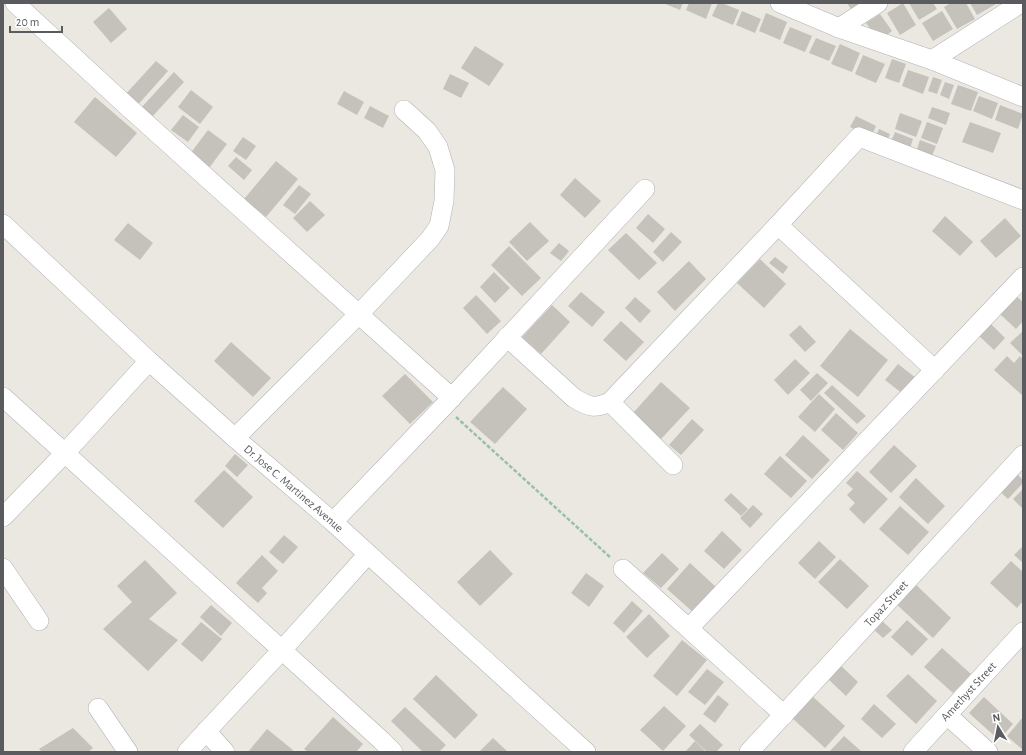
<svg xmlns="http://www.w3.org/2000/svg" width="1026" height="755" font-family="'Alegreya Sans',sans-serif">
<rect width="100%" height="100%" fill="#eae8e0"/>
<g fill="#c5c2bc">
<polygon points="663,3 683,3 680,10"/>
<polygon points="689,3 712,3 706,19 686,10"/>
<polygon points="718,3 722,3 739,10 733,25 712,16"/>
<polygon points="847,3 860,3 851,9"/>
<polygon points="903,3 916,25 900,35 887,13"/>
<polygon points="909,3 933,3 937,9 919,20"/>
<polygon points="951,3 966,3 975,19 957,29 944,7"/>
<polygon points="970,3 996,3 996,4 977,15"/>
<polygon points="109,8 127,29 111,43 93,22"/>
<polygon points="742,11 761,19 755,33 736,25"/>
<polygon points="942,11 953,29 933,41 922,23"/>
<polygon points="766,13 787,22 780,40 759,31"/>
<polygon points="880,14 892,31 879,41 866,23"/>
<polygon points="790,27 812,36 805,52 783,43"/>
<polygon points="816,38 836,46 829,61 809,53"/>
<polygon points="840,44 860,53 852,72 831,64"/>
<polygon points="475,46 504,64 489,86 461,68"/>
<polygon points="863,55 885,64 876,83 855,74"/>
<polygon points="892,59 906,64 899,83 885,78"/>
<polygon points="156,61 168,71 135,108 123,97"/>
<polygon points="908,70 929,77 923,94 902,86"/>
<polygon points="174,72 184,82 151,118 140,109"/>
<polygon points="450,74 469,83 461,98 443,89"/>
<polygon points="933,77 942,80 937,94 928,91"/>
<polygon points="945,82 954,85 949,99 940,95"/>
<polygon points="958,85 978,92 971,111 951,104"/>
<polygon points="191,90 213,107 200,124 178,107"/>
<polygon points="344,91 364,102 357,115 337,104"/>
<polygon points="979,96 998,103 992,119 973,111"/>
<polygon points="95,97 137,133 116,157 74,122"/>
<polygon points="1000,105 1023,114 1018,129 995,120"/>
<polygon points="370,106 389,116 383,128 364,118"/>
<polygon points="932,107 950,113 946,125 928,118"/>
<polygon points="900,113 922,121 916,137 895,129"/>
<polygon points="183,115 199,127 188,142 171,130"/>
<polygon points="856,116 876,126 871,137 850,127"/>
<polygon points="927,122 943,128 937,144 921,138"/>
<polygon points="970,122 1001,133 993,153 962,142"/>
<polygon points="879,129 890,134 886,143 875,138"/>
<polygon points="208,130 227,144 209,168 190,154"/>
<polygon points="895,132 913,139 909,151 890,144"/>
<polygon points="243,137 256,146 246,160 233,151"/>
<polygon points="920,140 936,146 930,161 915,155"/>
<polygon points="236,157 252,170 244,180 228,166"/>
<polygon points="276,161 298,179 266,217 244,199"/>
<polygon points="575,178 601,201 585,218 560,195"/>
<polygon points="299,185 311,194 295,214 283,205"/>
<polygon points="310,201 325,215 307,232 293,218"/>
<polygon points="648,214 665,229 653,243 636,228"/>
<polygon points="945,216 973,242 960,256 932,231"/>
<polygon points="1005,218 1021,236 996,258 980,241"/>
<polygon points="530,222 549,241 527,261 509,242"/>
<polygon points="128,223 153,243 140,260 114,240"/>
<polygon points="671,232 682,242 663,262 653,252"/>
<polygon points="626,233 657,263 639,280 608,250"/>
<polygon points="559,243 569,251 561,261 550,253"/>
<polygon points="509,246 541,278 522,296 491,265"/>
<polygon points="775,257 788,267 783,274 769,263"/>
<polygon points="760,259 786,284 764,308 737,283"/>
<polygon points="689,261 706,279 675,311 657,292"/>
<polygon points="494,272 510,288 495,303 480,287"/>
<polygon points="581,292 605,312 592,327 568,306"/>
<polygon points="476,295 501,321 487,334 463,308"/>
<polygon points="1016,296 1023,302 1023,321 1016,329 1000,314"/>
<polygon points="635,297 651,311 640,323 625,308"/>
<polygon points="552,305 570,322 541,354 522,337"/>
<polygon points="987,320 1005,338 994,350 975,332"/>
<polygon points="621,321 644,342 626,361 603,340"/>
<polygon points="800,325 816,342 805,352 789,335"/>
<polygon points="850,329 888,360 858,397 820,366"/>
<polygon points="1023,331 1023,356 1010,343"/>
<polygon points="231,342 271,378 253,397 214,361"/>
<polygon points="1007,356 1014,363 1020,356 1023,359 1023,396 994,370"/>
<polygon points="795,359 810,373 788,395 774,380"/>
<polygon points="898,364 916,378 903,394 885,380"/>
<polygon points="817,373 828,383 811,401 800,390"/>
<polygon points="405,374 433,402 410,424 382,396"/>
<polygon points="661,382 690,408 661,439 633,413"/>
<polygon points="832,385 866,416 857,424 824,393"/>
<polygon points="503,387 527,409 495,444 470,422"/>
<polygon points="819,394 835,409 815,432 798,417"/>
<polygon points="836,413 858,433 843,450 821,430"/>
<polygon points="692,419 704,430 681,455 669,445"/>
<polygon points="803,435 830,460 812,479 785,455"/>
<polygon points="894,445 917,466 891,493 869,472"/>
<polygon points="235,454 248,465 237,477 225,466"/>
<polygon points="780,456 807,481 791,498 764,474"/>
<polygon points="1012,469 1023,480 1023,483 1008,499 995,487"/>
<polygon points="224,470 253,497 223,528 194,501"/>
<polygon points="857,471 888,499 864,524 849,509 855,503 847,495 853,489 846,483"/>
<polygon points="916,478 945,506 928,524 899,497"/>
<polygon points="1023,489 1023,509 1013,499"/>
<polygon points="731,493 748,509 741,516 724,500"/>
<polygon points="753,505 763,514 750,528 740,518"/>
<polygon points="900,506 929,532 908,555 879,529"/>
<polygon points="722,531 742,550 724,569 704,551"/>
<polygon points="284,535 298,547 283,564 269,552"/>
<polygon points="819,541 836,557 815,579 798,563"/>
<polygon points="1023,546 1023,563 1014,555"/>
<polygon points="490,550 513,574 480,606 457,582"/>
<polygon points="662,553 679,569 661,588 643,573"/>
<polygon points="262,555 278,571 262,588 267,593 258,603 236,583"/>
<polygon points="840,559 869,586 847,609 818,582"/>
<polygon points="145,560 177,593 149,619 178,640 148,671 103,629 132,602 117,586"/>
<polygon points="1011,561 1023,572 1023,601 1017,608 990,583"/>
<polygon points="690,563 717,588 694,613 667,589"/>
<polygon points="586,573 604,586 589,607 571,593"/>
<polygon points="913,582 951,618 933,638 894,602"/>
<polygon points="632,601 643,611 624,633 613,623"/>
<polygon points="211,605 232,623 221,636 200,617"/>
<polygon points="649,614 670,636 647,658 626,637"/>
<polygon points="881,620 892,630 883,638 873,629"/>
<polygon points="907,620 928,639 912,656 891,637"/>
<polygon points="201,622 222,639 202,662 181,644"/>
<polygon points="682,640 707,660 677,696 653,676"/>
<polygon points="942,648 971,674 953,693 924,667"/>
<polygon points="839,664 858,682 846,696 827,678"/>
<polygon points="707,669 724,682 705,705 688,692"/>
<polygon points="908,674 937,701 916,724 886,696"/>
<polygon points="436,675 478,715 455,739 413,699"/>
<polygon points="718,695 729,704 715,723 703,714"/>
<polygon points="811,695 845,726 825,748 791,717"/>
<polygon points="984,697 1013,724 999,740 969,713"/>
<polygon points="874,704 896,724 882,738 861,719"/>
<polygon points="664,706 686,726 663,751 640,730"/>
<polygon points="405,707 446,745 439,752 423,752 391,721"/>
<polygon points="333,717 363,744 356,752 308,752 304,749"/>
<polygon points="1023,717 1023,750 1007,736"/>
<polygon points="700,724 723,745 716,752 707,752 689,735"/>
<polygon points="73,728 93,748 88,752 42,752 39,749"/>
<polygon points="267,729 293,750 292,752 248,752"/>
<polygon points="844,736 862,752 829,752"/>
<polygon points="493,738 508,752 479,752"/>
<polygon points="695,741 706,752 685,752"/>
</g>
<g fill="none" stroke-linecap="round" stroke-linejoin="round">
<defs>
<g id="minor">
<polyline points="15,3 127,106 452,398"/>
<polyline points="780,3 839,28 932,60 1023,97"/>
<polyline points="839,28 878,3"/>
<polyline points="932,60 1021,3"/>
<path id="s1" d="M 3,224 L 149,361 L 235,438 L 333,522 L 586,752"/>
<polyline points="778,225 935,370"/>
<path d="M 507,337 L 574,398 C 589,407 594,409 610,402 L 778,225 L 859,137 L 1023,200"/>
<polyline points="3,397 381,740 393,752"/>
<polyline points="610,402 673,465"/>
<polyline points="235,438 359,314 430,239 439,226 444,201 445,170 438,147 427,131 404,110"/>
<polyline points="3,517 65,453 149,361"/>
<polyline points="333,522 444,406 645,189"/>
<polyline points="3,568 39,621"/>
<polyline points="623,569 784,715"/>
<polyline points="689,628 1023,277"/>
<polyline points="98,708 128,752"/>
<polyline points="947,715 988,752"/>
<polyline points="206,731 225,752"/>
<polyline points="187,752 282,650 368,554"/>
<path id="s2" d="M 749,752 L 1023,455"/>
<path id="s3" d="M 913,752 L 1023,632"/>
</g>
</defs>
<use href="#minor" stroke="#b0b2b6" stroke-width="20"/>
<polyline stroke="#99c0a5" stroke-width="2.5" stroke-dasharray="4 2" stroke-linecap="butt" points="456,417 611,558"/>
<use href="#minor" stroke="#fff" stroke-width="19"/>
</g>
<g text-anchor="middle" stroke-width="3.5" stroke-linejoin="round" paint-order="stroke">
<g font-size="12" fill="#595b5f" stroke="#fff">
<text dy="4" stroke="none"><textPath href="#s1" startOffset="393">Dr. Jose C. Martinez Avenue</textPath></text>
<text dy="4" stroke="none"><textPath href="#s2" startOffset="202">Topaz Street</textPath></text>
<text dy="4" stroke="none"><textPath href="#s3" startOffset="82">Amethyst Street</textPath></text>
</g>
</g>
<rect width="1026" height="755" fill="none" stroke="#595b5f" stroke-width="8"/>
<g transform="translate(998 727) rotate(350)" stroke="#ffffff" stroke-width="3" paint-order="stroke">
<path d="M0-3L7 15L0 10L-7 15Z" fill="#595b5f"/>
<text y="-6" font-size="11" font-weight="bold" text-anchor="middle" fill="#595b5f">N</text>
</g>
<path d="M10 26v6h52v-6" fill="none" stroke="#595b5f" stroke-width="2"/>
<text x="16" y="26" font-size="12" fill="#595b5f" stroke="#ffffff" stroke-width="3" paint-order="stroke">20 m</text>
</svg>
